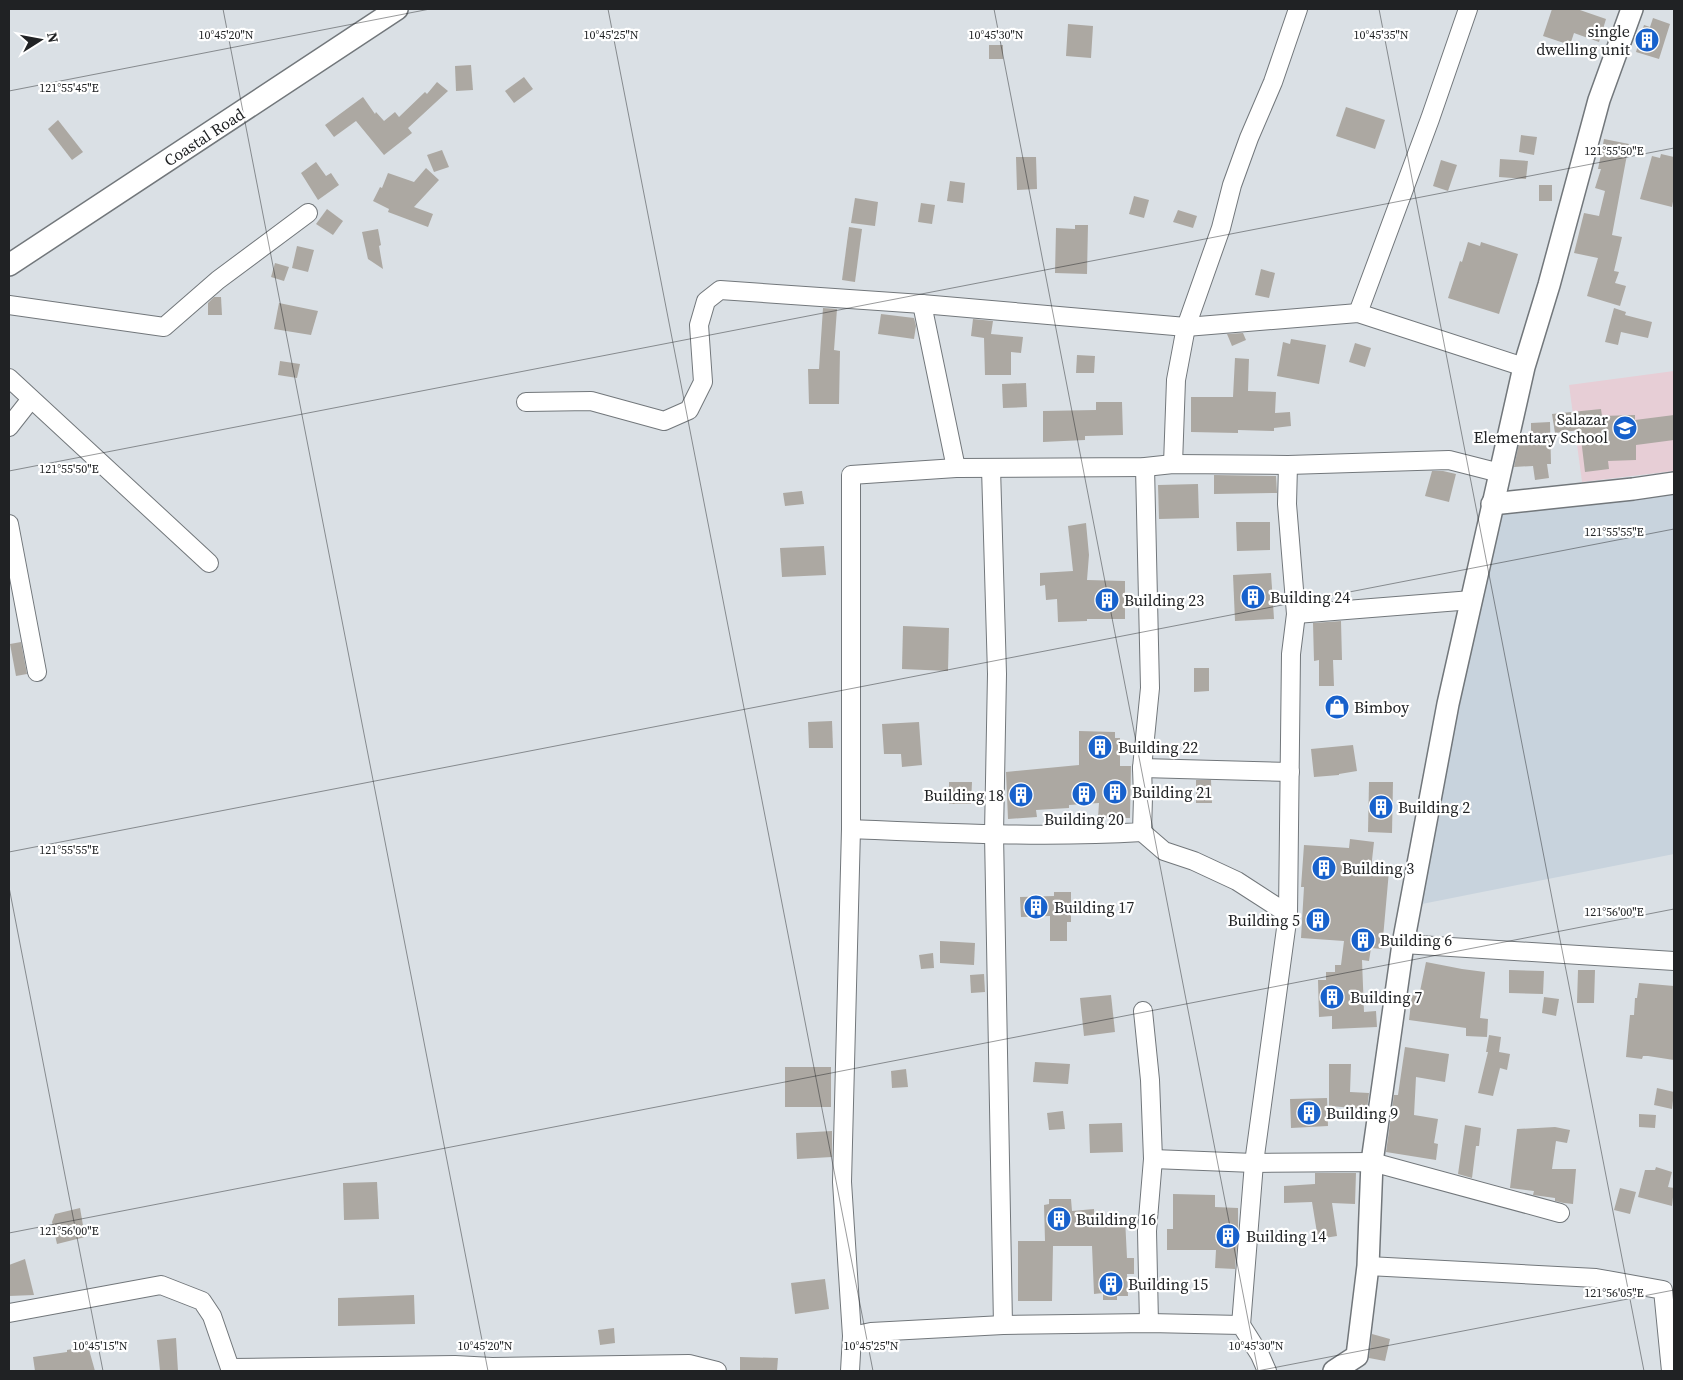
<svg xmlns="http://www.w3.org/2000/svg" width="1683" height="1380" font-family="'Source Serif 4',serif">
<rect width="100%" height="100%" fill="#dae0e5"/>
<polygon fill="#c8d3dd" points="1674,491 1674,854 1422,904 1494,514"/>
<polygon fill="#e7ced6" points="1674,371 1674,471 1582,482 1569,385"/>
<g fill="#aca8a2">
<polygon points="1552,9 1577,9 1606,19 1599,42 1574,33 1570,45 1543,36"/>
<polygon points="1653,18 1670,24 1659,59 1636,52 1644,25 1650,27"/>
<polygon points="1068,24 1093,26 1091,58 1066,56"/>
<rect x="989" y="45" width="14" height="14"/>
<polygon points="471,65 473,90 456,91 455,66"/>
<polygon points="524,77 533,89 514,103 505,91"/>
<polygon points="437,82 448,91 408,128 412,133 384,155 356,121 334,137 325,125 363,97 375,114 376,112 384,121 395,112 399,117 425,92 427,94"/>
<polygon points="1346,107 1385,120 1375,149 1336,136"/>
<polygon points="58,120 83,152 72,160 48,129"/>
<polygon points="1521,135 1537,137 1534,155 1519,152"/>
<polygon points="1604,139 1629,144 1612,235 1622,237 1614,271 1619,272 1615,283 1626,286 1620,306 1587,296 1598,258 1574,253 1584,213 1599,216 1605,191 1595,188 1601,169 1598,169"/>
<polygon points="442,150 449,167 434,172 427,155"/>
<polygon points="1661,154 1674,157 1674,196 1672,207 1640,199 1652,156 1660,158"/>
<polygon points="1016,157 1036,157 1037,189 1017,190"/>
<polygon points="1500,159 1528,161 1526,179 1499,177"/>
<polygon points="1441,160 1457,165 1448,191 1433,186"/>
<polygon points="316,162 326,176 331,173 339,185 318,200 301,173"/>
<polygon points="426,168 439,180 414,207 433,214 428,227 388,212 389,209 373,201 380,187 382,188 388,173 414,182"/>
<polygon points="950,181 965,183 963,203 947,201"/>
<rect x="1539" y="185" width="13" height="16"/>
<polygon points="1134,196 1149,200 1144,218 1129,214"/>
<polygon points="855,198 878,202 875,226 851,223"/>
<polygon points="921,203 935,205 932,224 918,222"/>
<polygon points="327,209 343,221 333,235 316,224"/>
<polygon points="1178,210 1197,216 1193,228 1173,222"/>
<polygon points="1075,225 1088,225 1087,274 1055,273 1056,228 1075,229"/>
<polygon points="849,227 862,229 855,282 842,280"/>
<polygon points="378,229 381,245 379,246 383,269 368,259 362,232"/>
<polygon points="1468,242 1480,246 1481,242 1518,254 1499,314 1448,298 1460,261 1462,262"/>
<polygon points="297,246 314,250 308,272 292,268"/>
<polygon points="275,263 289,267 284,281 271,277"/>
<polygon points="1261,269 1275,273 1269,298 1255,295"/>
<polygon points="214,297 221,297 222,315 208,315 208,303"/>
<polygon points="279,303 318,311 311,335 274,329"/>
<polygon points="823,308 837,309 834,350 840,351 839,404 809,404 808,369 819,369"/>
<polygon points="1614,308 1626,312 1625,315 1652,322 1648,338 1621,332 1618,345 1605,342"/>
<polygon points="881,314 914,318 916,326 914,339 878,334"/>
<polygon points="973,319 993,321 991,334 1023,337 1021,353 1011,352 1011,375 985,375 984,338 971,336"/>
<polygon points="1243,333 1246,340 1232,346 1227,334"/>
<polygon points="1291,339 1326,345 1319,384 1277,376 1283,342 1290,344"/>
<polygon points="1355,343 1371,348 1365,367 1349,362"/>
<polygon points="1077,355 1095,356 1094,373 1076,373"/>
<polygon points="1235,358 1249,359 1248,391 1276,392 1275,413 1290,412 1291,426 1274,428 1274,431 1238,430 1238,433 1191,432 1191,397 1233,397"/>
<polygon points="280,361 300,364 297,378 278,375"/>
<polygon points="1026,383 1027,407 1003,408 1002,384"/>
<polygon points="1096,402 1122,402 1123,435 1085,436 1085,440 1043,442 1043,411 1096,410"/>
<polygon points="1601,409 1602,416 1635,415 1635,420 1674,415 1674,440 1636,445 1636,460 1608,461 1609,469 1585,472 1580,430 1555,433 1552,414"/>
<polygon points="1550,422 1551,464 1547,464 1549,478 1535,480 1533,466 1514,467 1520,439 1531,439 1531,423"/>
<polygon points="1432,471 1443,471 1456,474 1449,502 1425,496"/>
<polygon points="1214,475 1276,476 1277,493 1214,494"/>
<polygon points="1198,484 1199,518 1159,519 1158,485"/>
<polygon points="802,491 804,504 785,506 783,493"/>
<polygon points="1236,522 1270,522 1270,550 1237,551"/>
<polygon points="1086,523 1089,555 1087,580 1125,581 1125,619 1087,619 1087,621 1058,622 1057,599 1046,600 1045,585 1040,586 1040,573 1073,571 1068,526"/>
<polygon points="824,546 826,575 782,577 780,548"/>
<polygon points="1271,573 1274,619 1235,621 1233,575"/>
<polygon points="1341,621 1342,660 1333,660 1334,686 1319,686 1319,660 1314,661 1313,623"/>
<polygon points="903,626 949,628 948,671 902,669"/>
<polygon points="21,642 27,674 16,676 10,644"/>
<polygon points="1194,668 1209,668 1209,691 1194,692"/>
<polygon points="832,721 833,748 809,748 808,722"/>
<polygon points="919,722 922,765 902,767 901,754 884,754 882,724"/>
<polygon points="1079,731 1115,732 1115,738 1120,738 1120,766 1131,766 1130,818 1098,818 1099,803 1069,805 1069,808 1036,810 1037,817 1008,819 1006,772 1079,765"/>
<polygon points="1353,745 1357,771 1339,774 1339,775 1314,777 1311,749"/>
<polygon points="1196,780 1211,780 1212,803 1196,803"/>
<polygon points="949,782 972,782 971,804 949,804"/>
<polygon points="1369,782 1393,782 1392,833 1368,832"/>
<polygon points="1350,839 1374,842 1371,869 1389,871 1382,949 1371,948 1369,961 1362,960 1364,1012 1376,1011 1377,1027 1332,1029 1332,1016 1319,1017 1318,980 1326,980 1326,972 1335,972 1335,965 1341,965 1344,941 1301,938 1304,887 1301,887 1304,845 1349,848"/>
<polygon points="1054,892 1071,892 1071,922 1067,922 1067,941 1050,941 1050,916 1021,917 1020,897 1054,896"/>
<polygon points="940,941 975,943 974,965 940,963"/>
<polygon points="933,953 934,968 921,969 919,955"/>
<polygon points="1426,962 1462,969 1485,972 1480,1018 1488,1019 1487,1037 1466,1036 1466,1028 1409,1020 1412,995 1419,996"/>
<polygon points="1509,970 1544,971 1543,994 1509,993"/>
<polygon points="1578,970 1595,970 1594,1003 1577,1003"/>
<polygon points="984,974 985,992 971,993 970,975"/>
<polygon points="1639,983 1674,986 1674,1060 1648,1056 1643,1056 1642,1059 1626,1057 1630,1015 1634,1015 1635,998 1637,998"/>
<polygon points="1111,995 1115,1032 1084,1036 1080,998"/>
<polygon points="1544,997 1559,999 1556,1016 1542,1013"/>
<polygon points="1489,1035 1501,1037 1499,1052 1510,1054 1507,1070 1500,1068 1493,1096 1478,1093 1488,1052 1486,1052"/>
<polygon points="1405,1047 1449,1054 1445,1082 1416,1077 1414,1115 1438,1119 1434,1143 1438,1144 1436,1160 1386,1152 1394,1095 1398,1095"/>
<polygon points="1035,1062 1070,1064 1068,1084 1033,1082"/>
<polygon points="1329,1064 1351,1064 1350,1092 1369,1093 1367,1109 1329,1106"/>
<rect x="785" y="1067" width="46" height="40"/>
<polygon points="906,1069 908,1087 892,1088 891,1071"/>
<polygon points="1657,1088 1674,1092 1672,1109 1654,1105"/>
<polygon points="1327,1098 1328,1126 1291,1128 1290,1099"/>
<polygon points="1063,1111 1065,1129 1049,1130 1047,1113"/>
<polygon points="1639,1114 1656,1115 1655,1128 1639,1127"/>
<polygon points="1122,1123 1123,1152 1090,1153 1089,1124"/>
<polygon points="1465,1125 1481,1128 1479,1146 1476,1146 1472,1178 1458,1174"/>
<polygon points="1555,1127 1570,1130 1567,1143 1556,1141 1552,1169 1576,1169 1573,1204 1564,1203 1555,1201 1555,1198 1533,1195 1534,1191 1510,1188 1517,1129"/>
<polygon points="832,1131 832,1157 797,1159 796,1133"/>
<polygon points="1656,1167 1672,1172 1668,1187 1674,1188 1672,1206 1638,1197 1645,1170 1655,1170"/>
<polygon points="1315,1173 1356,1173 1355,1204 1332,1203 1337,1236 1318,1239 1312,1202 1284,1203 1284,1186 1315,1184"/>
<polygon points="377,1182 379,1219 344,1220 343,1183"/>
<polygon points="1620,1188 1636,1192 1630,1214 1614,1210"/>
<polygon points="1173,1194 1215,1195 1215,1207 1238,1208 1238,1230 1235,1269 1215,1268 1216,1250 1167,1250 1167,1229 1173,1229"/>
<polygon points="1049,1199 1071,1199 1072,1211 1094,1209 1094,1219 1125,1218 1127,1258 1134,1258 1134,1274 1127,1274 1128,1296 1117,1296 1117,1300 1103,1300 1103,1293 1094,1294 1092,1246 1053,1246 1052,1301 1018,1301 1018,1241 1045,1241 1044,1205 1049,1204"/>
<polygon points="80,1208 85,1237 57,1244 52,1222 55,1214"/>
<polygon points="25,1259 34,1295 9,1296 9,1265"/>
<polygon points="825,1279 829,1309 795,1314 791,1283"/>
<polygon points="414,1295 415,1324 338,1326 338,1298"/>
<polygon points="614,1328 615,1343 600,1345 598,1330"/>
<polygon points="1372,1334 1390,1339 1385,1361 1369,1358"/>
<polygon points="176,1338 178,1371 160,1371 157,1340"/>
<polygon points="88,1346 95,1371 35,1371 33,1357 67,1352 67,1350"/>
<polygon points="740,1357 778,1358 777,1371 740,1371"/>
</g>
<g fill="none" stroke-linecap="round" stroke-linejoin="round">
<defs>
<g id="minor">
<polyline points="922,304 956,468"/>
<polyline points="9,305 164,327 218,280 308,213"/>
<polyline points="1358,313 1430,119 1468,9"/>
<polyline points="9,378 209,563"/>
<polyline points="526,402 591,401 664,421 689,410 703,382 699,325 706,301 720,290 922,304 1186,327 1358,313 1524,367"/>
<polyline points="9,427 31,399"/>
<polyline points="1173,464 1176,380 1186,327 1221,228 1232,185 1249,138 1273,82 1298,9"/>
<polyline points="991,468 997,674 994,834 1003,1325"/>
<polyline points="9,524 37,672"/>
<polyline points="1296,614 1472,600"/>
<polyline points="1142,768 1290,772"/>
<path d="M 851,829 C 948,833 1045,838 1142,832 L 1143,797 L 1142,768 L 1150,688 L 1145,467"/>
<polyline points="1142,832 1164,851 1194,861 1237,881 1288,914"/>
<polyline points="1403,944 1674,961"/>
<polyline points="1143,1011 1150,1080 1153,1159 1147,1231 1149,1323"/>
<polyline points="1153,1159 1254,1163 1372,1162 1560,1213"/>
<polyline points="1368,1266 1596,1278 1663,1290 1671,1371"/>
<polyline points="9,1313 161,1285 202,1301 212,1316 231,1371"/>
<polyline points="1241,1325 1254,1163 1288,914 1291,654 1296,614 1287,504 1288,465"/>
<polyline points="852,1336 842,1182 851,829 851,475 956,468 1145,467 1173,464 1288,465 1449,460 1500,473"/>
<polyline points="231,1368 455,1365 492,1367 689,1364 717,1371"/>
<polyline points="850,1371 852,1336 871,1332 1003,1325 1149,1323 1241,1325 1260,1355 1267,1371"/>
</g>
<g id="tertiary">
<polyline points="9,265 397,9"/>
<polyline points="1492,504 1633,489 1674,483"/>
<polyline points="1334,1371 1357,1356 1368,1266 1372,1162 1403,944 1448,704 1524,367 1549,285 1599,100 1632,9"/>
</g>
</defs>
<use href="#minor" stroke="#72777b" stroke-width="20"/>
<use href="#tertiary" stroke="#72777b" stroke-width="24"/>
<use href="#minor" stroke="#fff" stroke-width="18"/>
<use href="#tertiary" stroke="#fff" stroke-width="21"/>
</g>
<path fill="none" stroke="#202224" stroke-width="1" stroke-opacity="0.45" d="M 223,9 L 488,1371M 608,9 L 873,1371M 994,9 L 1258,1371M 1379,9 L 1644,1371M 9,91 L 430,9M 9,471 L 1674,148M 9,852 L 1674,529M 9,887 L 103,1371M 9,1233 L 1674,909M 1257,1371 L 1674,1290"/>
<defs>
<symbol id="building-disc" viewBox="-11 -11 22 22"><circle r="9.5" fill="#1761cc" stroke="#fff"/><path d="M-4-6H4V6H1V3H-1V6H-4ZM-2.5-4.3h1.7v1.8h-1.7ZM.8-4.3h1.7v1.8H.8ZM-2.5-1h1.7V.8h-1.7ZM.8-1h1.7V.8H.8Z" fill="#fff"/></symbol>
<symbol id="school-disc" viewBox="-11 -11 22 22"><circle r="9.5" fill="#1761cc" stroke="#fff"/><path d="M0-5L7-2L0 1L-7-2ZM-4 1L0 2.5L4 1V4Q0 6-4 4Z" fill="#fff"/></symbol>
<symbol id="shop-disc" viewBox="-11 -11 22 22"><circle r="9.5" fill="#1761cc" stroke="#fff"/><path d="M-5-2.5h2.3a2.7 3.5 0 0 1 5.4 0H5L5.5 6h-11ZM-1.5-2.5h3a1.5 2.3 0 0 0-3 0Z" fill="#fff"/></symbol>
</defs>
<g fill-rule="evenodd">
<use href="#building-disc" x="1633" y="26" width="28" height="28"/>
<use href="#school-disc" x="1611" y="414" width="28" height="28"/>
<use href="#building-disc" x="1239" y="583" width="28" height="28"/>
<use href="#building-disc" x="1093" y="586" width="28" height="28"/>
<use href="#shop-disc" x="1323" y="693" width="28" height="28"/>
<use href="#building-disc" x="1086" y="733" width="28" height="28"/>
<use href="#building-disc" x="1101" y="778" width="28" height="28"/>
<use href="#building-disc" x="1070" y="780" width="28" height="28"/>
<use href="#building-disc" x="1007" y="781" width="28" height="28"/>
<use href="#building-disc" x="1367" y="793" width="28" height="28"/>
<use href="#building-disc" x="1310" y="854" width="28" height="28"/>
<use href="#building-disc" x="1022" y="893" width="28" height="28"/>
<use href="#building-disc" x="1304" y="906" width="28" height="28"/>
<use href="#building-disc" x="1349" y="926" width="28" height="28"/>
<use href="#building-disc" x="1318" y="983" width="28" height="28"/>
<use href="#building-disc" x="1295" y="1099" width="28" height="28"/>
<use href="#building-disc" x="1045" y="1205" width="28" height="28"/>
<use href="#building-disc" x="1214" y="1222" width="28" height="28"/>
<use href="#building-disc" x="1097" y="1270" width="28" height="28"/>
</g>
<g text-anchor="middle" stroke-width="4.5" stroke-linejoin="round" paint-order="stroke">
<g font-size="16" fill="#202224" stroke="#fff" text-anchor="start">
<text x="1630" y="37" text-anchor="end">single<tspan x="1630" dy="18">dwelling unit</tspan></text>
<text x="1608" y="425" text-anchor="end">Salazar<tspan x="1608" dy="18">Elementary School</tspan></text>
<text x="1270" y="603">Building 24</text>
<text x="1124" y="606">Building 23</text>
<text x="1354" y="713">Bimboy</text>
<text x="1118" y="753">Building 22</text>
<text x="1132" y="798">Building 21</text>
<text x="1004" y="801" text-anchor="end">Building 18</text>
<text x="1398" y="813">Building 2</text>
<text x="1084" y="825" text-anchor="middle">Building 20</text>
<text x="1342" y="874">Building 3</text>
<text x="1054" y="913">Building 17</text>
<text x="1300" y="926" text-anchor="end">Building 5</text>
<text x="1380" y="946">Building 6</text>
<text x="1350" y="1003">Building 7</text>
<text x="1326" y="1119">Building 9</text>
<text x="1076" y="1225">Building 16</text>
<text x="1246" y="1242">Building 14</text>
<text x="1128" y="1290">Building 15</text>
</g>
<g font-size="16" fill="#202224" stroke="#fff">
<text transform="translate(204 137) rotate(-33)" y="6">Coastal Road</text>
</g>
</g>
<g font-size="12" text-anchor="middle" fill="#202224" stroke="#fff" stroke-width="4.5" stroke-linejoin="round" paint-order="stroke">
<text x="226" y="39">10°45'20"N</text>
<text x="611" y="39">10°45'25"N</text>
<text x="996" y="39">10°45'30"N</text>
<text x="1381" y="39">10°45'35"N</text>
<text x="69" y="92">121°55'45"E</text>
<text x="1614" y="155">121°55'50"E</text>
<text x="69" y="473">121°55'50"E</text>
<text x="1614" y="536">121°55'55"E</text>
<text x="69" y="854">121°55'55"E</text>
<text x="1614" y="916">121°56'00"E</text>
<text x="69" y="1235">121°56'00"E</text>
<text x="1614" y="1297">121°56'05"E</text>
<text x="100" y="1350">10°45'15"N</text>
<text x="485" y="1350">10°45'20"N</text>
<text x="871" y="1350">10°45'25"N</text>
<text x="1256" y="1350">10°45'30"N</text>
</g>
<rect width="1683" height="1380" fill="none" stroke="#202224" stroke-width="20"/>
<g transform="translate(40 40) rotate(79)" stroke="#ffffff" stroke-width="4" paint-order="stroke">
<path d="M0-4L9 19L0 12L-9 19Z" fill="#202224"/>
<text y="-8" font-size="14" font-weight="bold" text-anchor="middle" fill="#202224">N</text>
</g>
</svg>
